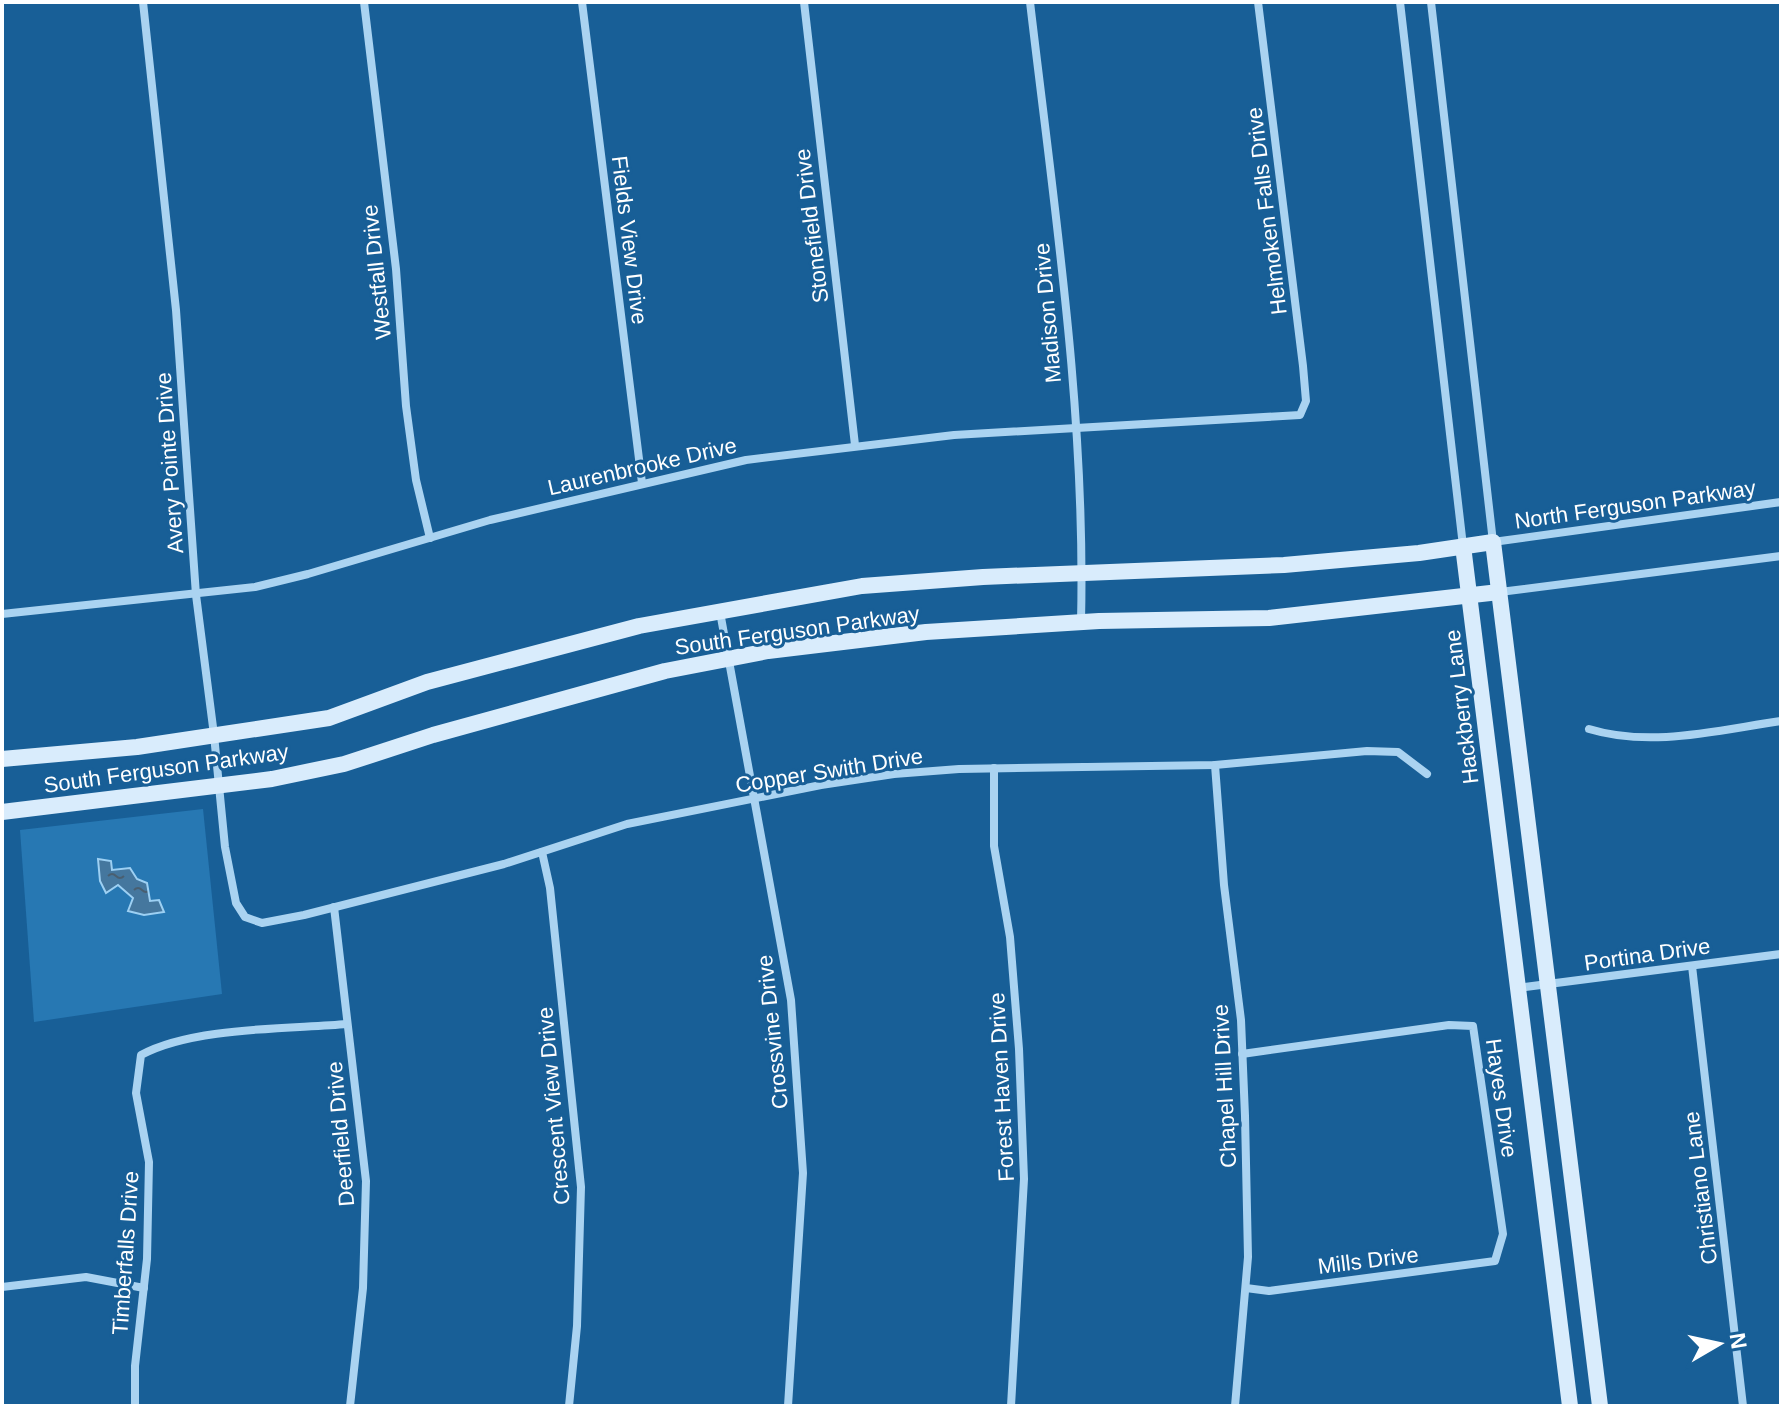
<svg xmlns="http://www.w3.org/2000/svg" width="1783" height="1408" font-family="Helvetica,sans-serif">
<defs>
<pattern id="water-ripples" width="26" height="14" patternUnits="userSpaceOnUse" patternTransform="scale(2)"><rect width="26" height="14" fill="#45779e"/><path d="M2 4q2-2 4 0t4 0M15 11q2-2 4 0t4 0" fill="none" stroke="#495f71"/></pattern>
</defs>
<rect width="100%" height="100%" fill="#185f97"/>
<polygon fill="#2778b3" points="203,809 222,994 34,1022 20,830"/>
<polygon fill="url(#water-ripples)" stroke="#9dd0f3" stroke-width="2" points="98,859 111,861 112,870 130,868 137,879 147,883 150,901 159,900 164,912 144,915 128,911 133,898 118,885 106,893 100,881"/>
<g fill="none" stroke-linecap="round" stroke-linejoin="round">
<g stroke="#aad3f1" stroke-width="8">
<polyline points="143,2 176,310 196,595 214,735 225,847 236,903 245,917 262,923 304,915 504,864 627,824 821,785 894,774 959,769 1215,765 1367,751 1398,752 1427,774"/>
<polyline points="364,2 396,269 406,406 416,480 430,538"/>
<polyline points="582,2 642,483"/>
<polyline points="804,2 855,445"/>
<path d="M 1030,2 C 1054,207 1086,414 1081,622"/>
<polyline points="1400,2 1463,546"/>
<polyline points="1431,2 1493,542 1781,502"/>
<polyline points="1500,592 1781,556"/>
<polyline points="720,612 791,1000 803,1173 788,1406"/>
<polyline points="2,614 255,587 308,574 490,520 746,460 954,435 1300,415 1306,401 1303,366 1258,2"/>
<path d="M 1589,729 C 1651,748 1718,730 1781,721"/>
<polyline points="1215,765 1224,885 1241,1020 1245,1116 1248,1257 1235,1406"/>
<polyline points="994,768 994,846 1010,937 1019,1049 1024,1179 1011,1406"/>
<polyline points="542,852 550,888 581,1187 577,1326 569,1406"/>
<polyline points="334,907 366,1181 363,1288 350,1406"/>
<polyline points="1692,966 1743,1406"/>
<polyline points="1517,988 1781,954"/>
<polyline points="1242,1054 1449,1025 1473,1026 1503,1234 1495,1261 1269,1291 1246,1288"/>
<polyline points="2,1287 86,1277 144,1288"/>
<path d="M 135,1406 L 135,1366 L 147,1259 L 149,1162 L 136,1093 L 141,1055 C 192,1027 288,1029 347,1024"/>
</g>
<g stroke="#d9ecfc" stroke-width="16">
<polyline points="1463,546 1570,1406"/>
<polyline points="2,759 137,747 329,718 427,682 639,626 862,586 983,577 1284,565 1419,553 1493,542 1600,1406"/>
<polyline points="2,812 272,779 344,764 433,735 665,671 768,651 926,632 1099,621 1269,618 1499,592"/>
</g>
</g>
<g text-anchor="middle" stroke-width="6" stroke-linejoin="round" paint-order="stroke">
<g font-size="22" fill="#fff" stroke="#185f97">
<text transform="translate(1266 211) rotate(-97)" y="8">Helmoken Falls Drive</text>
<text transform="translate(811 226) rotate(-97)" y="8">Stonefield Drive</text>
<text transform="translate(630 240) rotate(83)" y="8">Fields View Drive</text>
<text transform="translate(376 272) rotate(-96)" y="8">Westfall Drive</text>
<text transform="translate(1047 313) rotate(-95)" y="8">Madison Drive</text>
<text transform="translate(169 463) rotate(-94)" y="8">Avery Pointe Drive</text>
<text transform="translate(642 466) rotate(-13)" y="8">Laurenbrooke Drive</text>
<text transform="translate(1635 504) rotate(-8)" y="8">North Ferguson Parkway</text>
<text transform="translate(797 630) rotate(-8)" y="8">South Ferguson Parkway</text>
<text transform="translate(1461 707) rotate(-97)" y="8">Hackberry Lane</text>
<text transform="translate(166 768) rotate(-8)" y="8">South Ferguson Parkway</text>
<text transform="translate(829 770) rotate(-9)" y="8">Copper Swith Drive</text>
<text transform="translate(1647 954) rotate(-8)" y="8">Portina Drive</text>
<text transform="translate(772 1032) rotate(-96)" y="8">Crossvine Drive</text>
<text transform="translate(1224 1086) rotate(-93)" y="8">Chapel Hill Drive</text>
<text transform="translate(1001 1087) rotate(-93)" y="8">Forest Haven Drive</text>
<text transform="translate(1502 1098) rotate(82)" y="8">Hayes Drive</text>
<text transform="translate(553 1106) rotate(-95)" y="8">Crescent View Drive</text>
<text transform="translate(340 1134) rotate(-95)" y="8">Deerfield Drive</text>
<text transform="translate(1700 1188) rotate(-97)" y="8">Christiano Lane</text>
<text transform="translate(125 1253) rotate(-86)" y="8">Timberfalls Drive</text>
<text transform="translate(1368 1260) rotate(-7)" y="8">Mills Drive</text>
</g>
</g>
<rect width="1783" height="1408" fill="none" stroke="#ffffff" stroke-width="8"/>
<g transform="translate(1719 1344) rotate(81)" stroke="#185f97" stroke-width="6" paint-order="stroke">
<path d="M0-6L14 30L0 20L-14 30Z" fill="#ffffff"/>
<text y="-12" font-size="22" font-weight="bold" text-anchor="middle" fill="#ffffff">N</text>
</g>
</svg>
